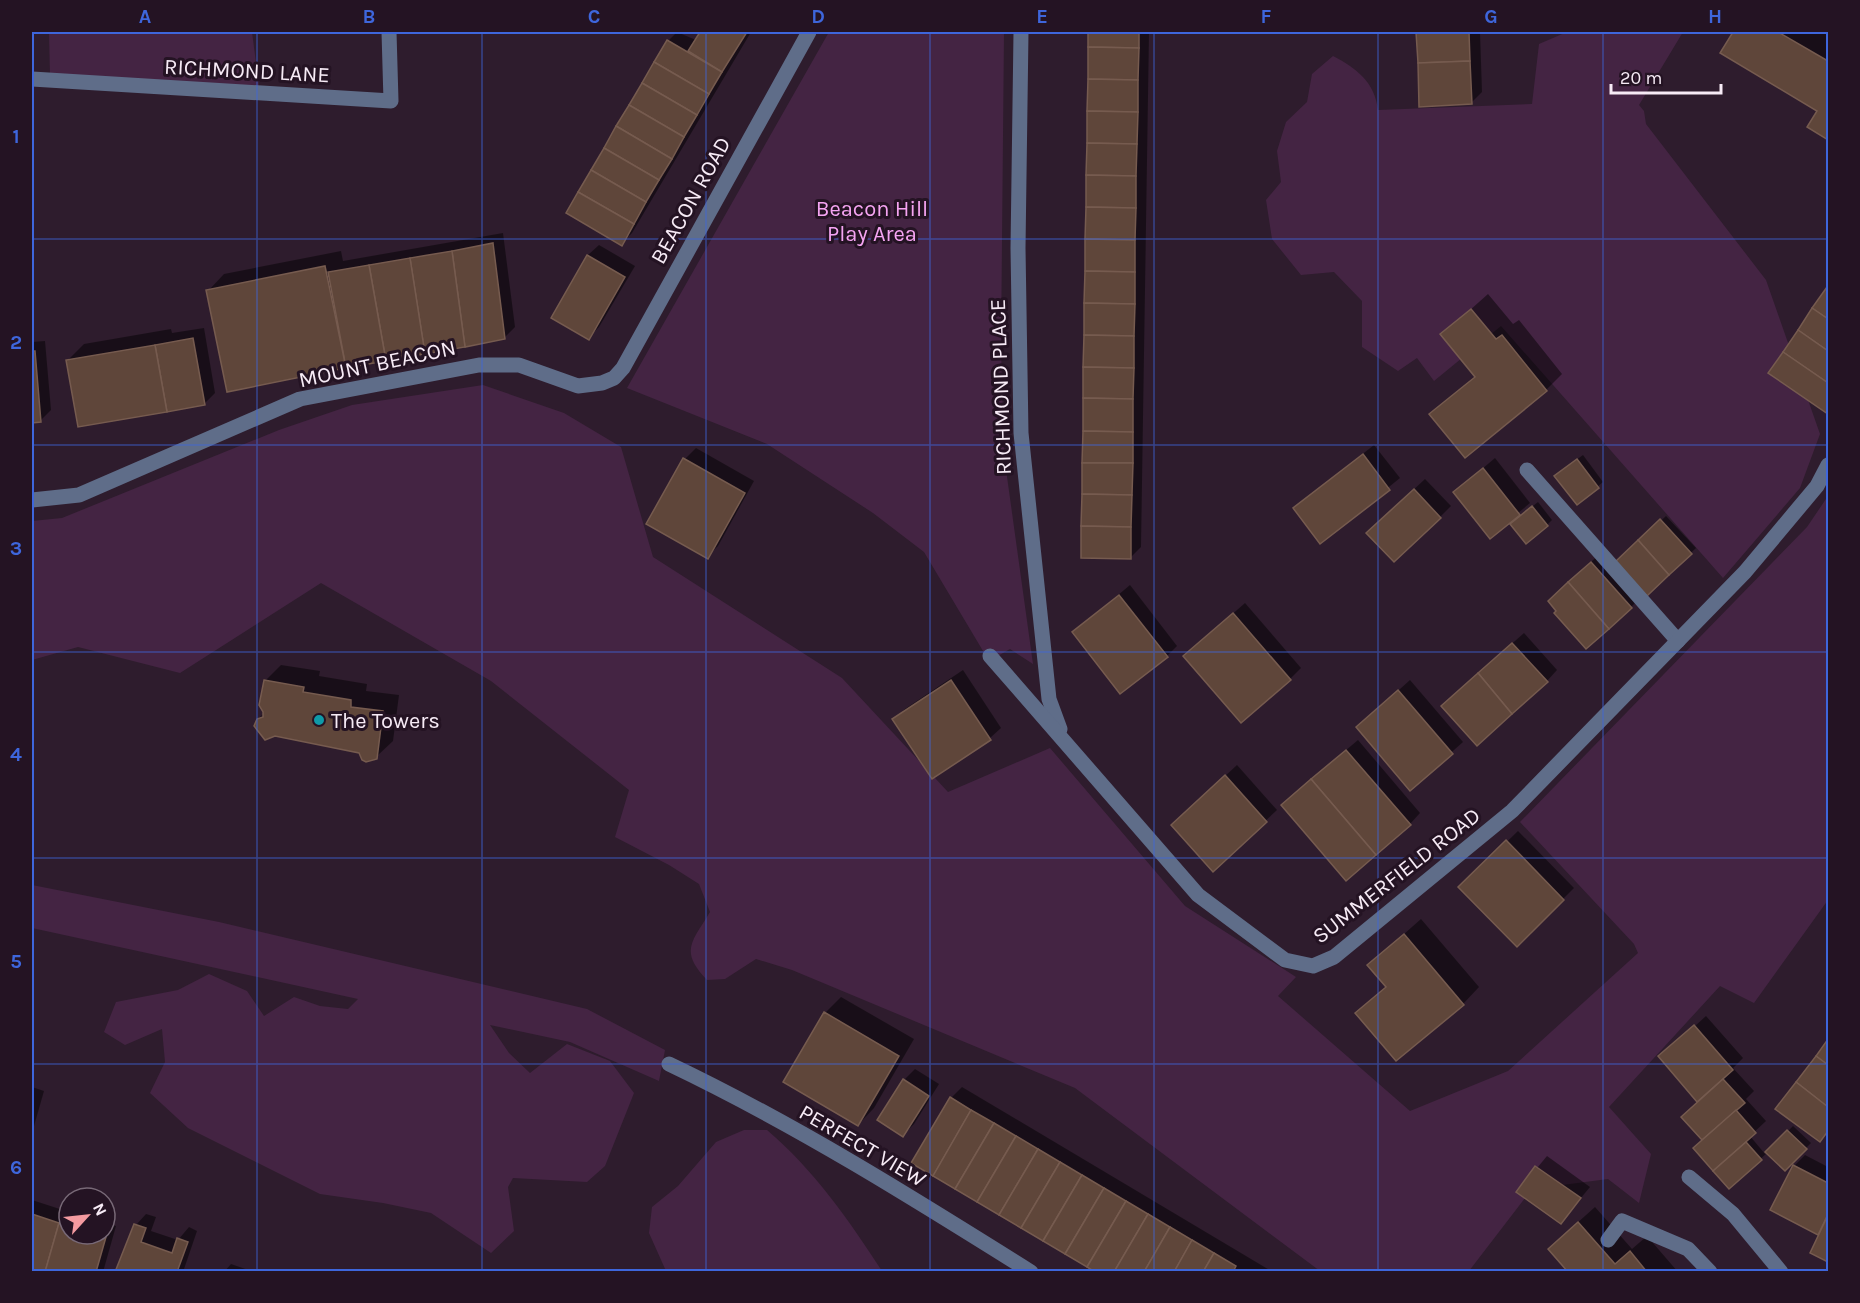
<svg xmlns="http://www.w3.org/2000/svg" width="1860" height="1303" font-family="Karla,sans-serif">
<rect width="100%" height="100%" fill="#2e1c2d"/>
<g fill="#442443">
<polygon points="49,32 252,32 259,86 50,75"/>
<polygon points="829,32 1004,32 1001,347 1004,455 1033,664 1010,649 989,661 924,552 873,513 767,444 627,388"/>
<path d="M 1567,32 L 1683,32 L 1639,105 L 1644,111 L 1646,124 L 1766,280 L 1820,434 L 1800,488 L 1723,578 L 1501,326 L 1434,381 L 1417,358 L 1398,371 L 1362,347 L 1362,301 L 1334,272 L 1301,275 L 1272,239 L 1266,200 L 1281,182 L 1277,151 L 1286,122 L 1307,102 L 1312,74 L 1333,56 C 1356,68 1375,82 1378,110 L 1532,104 L 1539,44 Z"/>
<path d="M 483,385 L 564,413 L 621,447 L 653,557 L 842,678 L 948,792 L 1050,748 L 1185,906 L 1296,977 L 1278,996 L 1410,1111 L 1508,1071 L 1638,953 L 1634,944 L 1520,822 L 1807,527 L 1828,496 L 1828,900 L 1754,1003 L 1720,986 L 1609,1107 L 1651,1154 L 1639,1203 L 1608,1179 L 1532,1189 L 1469,1271 L 1320,1271 L 1075,1088 L 792,970 L 756,959 L 725,979 L 707,980 C 679,951 692,942 710,912 L 699,884 L 669,865 L 615,837 L 629,790 L 491,681 L 321,583 L 180,673 L 78,647 L 32,660 L 32,521 L 62,518 L 279,430 L 352,405 Z"/>
<polygon points="32,885 219,922 587,1009 665,1050 659,1081 570,1042 490,1025 509,1053 530,1073 567,1044 610,1061 634,1093 605,1166 587,1182 513,1178 508,1187 514,1231 491,1253 431,1213 383,1203 320,1194 188,1128 150,1093 165,1062 162,1029 125,1045 104,1032 116,1002 178,990 209,974 247,991 264,1016 294,997 320,1006 348,1009 358,999 32,928"/>
<path d="M 744,1130 L 767,1130 C 813,1169 849,1220 882,1271 L 666,1271 L 649,1233 L 652,1207 L 678,1186 L 716,1142 Z"/>
</g>
<g fill="#0007">
<polygon points="677,32 696,40 702,32 751,32 632,233 621,244 668,41"/>
<polygon points="1090,32 1149,32 1141,547 1130,558 1082,557"/>
<polygon points="1418,32 1480,32 1482,92 1471,103 1421,105"/>
<polygon points="1735,32 1828,32 1828,138 1809,127 1819,110 1722,53"/>
<polygon points="503,233 515,327 504,338 228,391 208,291 224,274 341,251 343,261"/>
<polygon points="599,245 635,266 599,327 588,338 553,317 588,255"/>
<polygon points="1828,288 1828,413 1770,373"/>
<polygon points="1488,294 1513,324 1519,320 1562,374 1546,390 1431,414 1475,376 1442,335"/>
<polygon points="204,328 215,393 204,404 68,360 84,344 171,329 172,333"/>
<polygon points="45,341 51,410 40,421 32,421 32,342"/>
<polygon points="1374,445 1400,478 1321,542 1294,508"/>
<polygon points="696,448 754,481 718,546 707,557 685,459"/>
<polygon points="1583,455 1603,482 1578,503 1561,471"/>
<polygon points="1495,458 1530,503 1490,537 1455,492"/>
<polygon points="1425,479 1451,506 1440,517 1379,522"/>
<polygon points="1538,502 1552,520 1547,525 1518,518"/>
<polygon points="1666,516 1696,548 1647,594 1617,562"/>
<polygon points="1602,552 1642,596 1631,607 1560,590"/>
<polygon points="1130,585 1177,646 1167,656 1074,632"/>
<polygon points="1245,603 1301,668 1290,679 1196,646"/>
<polygon points="1524,633 1557,670 1547,681 1454,695"/>
<polygon points="281,665 320,671 319,676 367,684 366,691 399,695 393,741 376,757 258,719 263,714 261,705 265,681"/>
<polygon points="963,670 1001,728 990,738 932,777 894,719 905,709"/>
<polygon points="1410,680 1463,742 1410,789 1358,727"/>
<polygon points="1358,740 1420,813 1410,824 1294,794"/>
<polygon points="1237,765 1277,810 1213,870 1183,815"/>
<polygon points="1518,831 1574,888 1517,945 1460,887"/>
<polygon points="1421,919 1479,987 1463,1004 1357,1013 1387,985 1369,965"/>
<polygon points="841,997 914,1039 874,1108 858,1125 825,1013"/>
<polygon points="1706,1016 1743,1058 1733,1068 1754,1091 1746,1099 1766,1121 1750,1136 1765,1154 1793,1126 1811,1143 1785,1169 1767,1153 1729,1187 1695,1149 1704,1140 1683,1117 1699,1101 1661,1057"/>
<polygon points="1828,1041 1828,1131 1819,1140 1777,1109"/>
<polygon points="915,1069 939,1084 914,1124 903,1135 904,1080"/>
<polygon points="32,1087 44,1091 32,1133"/>
<polygon points="962,1087 1273,1272 1098,1272 951,1098"/>
<polygon points="1805,1155 1828,1167 1828,1261 1812,1252 1820,1234 1772,1209 1794,1166"/>
<polygon points="1547,1156 1590,1187 1561,1222 1518,1191"/>
<polygon points="32,1200 69,1212 69,1234 105,1234 105,1223 116,1226 103,1272 32,1272"/>
<polygon points="1595,1207 1632,1249 1647,1236 1678,1272 1570,1272 1566,1233"/>
<polygon points="146,1214 156,1217 151,1231 178,1240 189,1227 197,1231 183,1272 117,1272 136,1225"/>
<polygon points="231,1264 254,1272 224,1272"/>
</g>
<g fill="#5f463a" stroke="#765b4f" stroke-width="1.5">
<polygon points="700,32 747,32 722,72 688,51"/>
<polygon points="1088,32 1139,32 1139,48 1088,47"/>
<polygon points="1416,32 1469,32 1470,61 1418,63"/>
<polygon points="1733,32 1778,32 1828,61 1828,140 1807,127 1817,111 1720,53"/>
<polygon points="667,40 722,72 709,94 654,62"/>
<polygon points="1088,47 1139,48 1138,80 1088,79"/>
<polygon points="1470,61 1472,104 1419,107 1418,63"/>
<polygon points="654,62 709,94 697,115 642,83"/>
<polygon points="1088,79 1138,80 1138,112 1087,111"/>
<polygon points="642,83 697,115 684,137 629,105"/>
<polygon points="629,105 684,137 672,159 616,126"/>
<polygon points="1087,111 1138,112 1137,144 1087,143"/>
<polygon points="616,126 672,159 659,180 604,148"/>
<polygon points="1087,143 1137,144 1136,176 1086,175"/>
<polygon points="604,148 659,180 646,202 591,170"/>
<polygon points="591,170 646,202 634,224 578,192"/>
<polygon points="1086,175 1136,176 1136,208 1086,207"/>
<polygon points="578,192 634,224 622,246 566,213"/>
<polygon points="1086,207 1136,208 1135,240 1085,239"/>
<polygon points="1085,239 1135,240 1135,272 1085,271"/>
<polygon points="493,243 505,339 465,347 452,251"/>
<polygon points="452,251 465,347 425,354 410,258"/>
<polygon points="587,255 625,277 589,340 551,318"/>
<polygon points="410,258 425,354 386,361 369,265"/>
<polygon points="369,265 386,361 346,368 328,272"/>
<polygon points="325,266 346,368 227,392 206,290"/>
<polygon points="1085,271 1135,272 1135,304 1084,303"/>
<polygon points="1827,287 1828,288 1828,319 1812,308"/>
<polygon points="1084,303 1135,304 1134,336 1084,335"/>
<polygon points="1812,308 1828,319 1828,351 1798,330"/>
<polygon points="1471,309 1496,339 1502,335 1547,391 1465,458 1429,414 1475,377 1440,334"/>
<polygon points="1798,330 1828,351 1828,383 1783,352"/>
<polygon points="1084,335 1134,336 1134,368 1083,367"/>
<polygon points="193,338 205,405 167,412 155,345"/>
<polygon points="155,345 167,412 78,427 66,360"/>
<polygon points="32,351 35,351 41,422 32,423"/>
<polygon points="1783,352 1828,383 1828,414 1768,373"/>
<polygon points="1083,367 1134,368 1133,399 1083,398"/>
<polygon points="1083,398 1133,399 1133,432 1083,431"/>
<polygon points="1083,431 1133,432 1133,463 1082,463"/>
<polygon points="1363,454 1390,490 1320,544 1293,508"/>
<polygon points="683,458 745,493 708,559 646,524"/>
<polygon points="1577,459 1599,488 1577,505 1554,476"/>
<polygon points="1082,463 1133,463 1132,495 1082,494"/>
<polygon points="1483,468 1520,515 1490,539 1453,492"/>
<polygon points="1414,489 1441,518 1394,562 1366,533"/>
<polygon points="1082,494 1132,495 1131,527 1081,526"/>
<polygon points="1532,506 1548,526 1526,544 1510,524"/>
<polygon points="1660,519 1692,554 1669,575 1638,540"/>
<polygon points="1081,526 1131,527 1131,559 1081,558"/>
<polygon points="1638,540 1669,575 1647,596 1615,562"/>
<polygon points="1591,562 1632,608 1609,629 1568,582"/>
<polygon points="1568,582 1609,629 1586,649 1554,613 1556,611 1548,601"/>
<polygon points="1119,595 1168,657 1120,694 1072,632"/>
<polygon points="1233,613 1291,680 1241,723 1183,656"/>
<polygon points="1512,643 1548,682 1512,714 1478,673"/>
<polygon points="1478,673 1512,714 1477,746 1441,706"/>
<polygon points="264,680 304,687 303,692 351,700 351,707 383,711 377,759 366,762 362,760 359,753 275,736 265,740 254,726 257,719 263,717 263,712 259,705"/>
<polygon points="951,680 991,740 932,779 892,719"/>
<polygon points="1398,690 1453,754 1410,791 1356,727"/>
<polygon points="1346,750 1411,825 1376,855 1311,779"/>
<polygon points="1225,775 1267,822 1213,872 1171,825"/>
<polygon points="1311,779 1376,855 1346,881 1281,805"/>
<polygon points="1506,840 1564,900 1517,947 1458,887"/>
<polygon points="1404,934 1464,1005 1396,1061 1355,1013 1386,987 1367,965"/>
<polygon points="824,1012 899,1056 858,1126 783,1082"/>
<polygon points="1694,1025 1733,1070 1697,1102 1658,1056"/>
<polygon points="1828,1039 1828,1065 1816,1056"/>
<polygon points="1816,1056 1828,1065 1828,1107 1796,1082"/>
<polygon points="903,1079 929,1096 903,1137 877,1120"/>
<polygon points="1723,1079 1745,1103 1702,1140 1681,1117"/>
<polygon points="1796,1082 1828,1107 1828,1131 1820,1142 1775,1109"/>
<polygon points="950,1097 971,1110 933,1176 911,1163"/>
<polygon points="971,1110 994,1123 955,1189 933,1176"/>
<polygon points="1736,1110 1756,1133 1713,1171 1693,1148"/>
<polygon points="994,1123 1016,1136 977,1202 955,1189"/>
<polygon points="1787,1130 1807,1149 1785,1171 1765,1152"/>
<polygon points="1016,1136 1038,1149 999,1215 977,1202"/>
<polygon points="1746,1142 1762,1160 1729,1189 1713,1171"/>
<polygon points="1038,1149 1060,1162 1021,1228 999,1215"/>
<polygon points="1060,1162 1082,1175 1043,1241 1021,1228"/>
<polygon points="1793,1165 1828,1183 1828,1214 1818,1235 1770,1210"/>
<polygon points="1535,1166 1581,1198 1561,1224 1516,1192"/>
<polygon points="1082,1175 1104,1188 1065,1254 1043,1241"/>
<polygon points="1104,1188 1126,1201 1087,1267 1065,1254"/>
<polygon points="1126,1201 1148,1214 1114,1272 1095,1272 1087,1267"/>
<polygon points="32,1214 59,1223 45,1272 32,1272"/>
<polygon points="1148,1214 1170,1227 1144,1272 1114,1272"/>
<polygon points="1828,1215 1828,1262 1810,1253"/>
<polygon points="1578,1222 1615,1264 1630,1251 1647,1272 1568,1272 1548,1249"/>
<polygon points="59,1223 69,1226 69,1234 96,1234 106,1237 96,1272 45,1272"/>
<polygon points="134,1224 146,1228 141,1242 172,1253 177,1238 188,1242 177,1272 115,1272"/>
<polygon points="1170,1227 1192,1240 1174,1272 1144,1272"/>
<polygon points="1192,1240 1214,1253 1203,1272 1174,1272"/>
<polygon points="1214,1253 1236,1266 1233,1272 1203,1272"/>
</g>
<g fill="none" stroke-linecap="round" stroke-linejoin="round">
<polyline stroke="#5f6d89" stroke-width="15" points="1527,470 1678,641"/>
<g stroke="#5f6d89" stroke-width="15">
<polyline points="1021,32 1018,248 1021,433 1049,699 1060,729"/>
<polyline points="32,79 391,101 389,32"/>
<polyline points="32,500 79,495 300,399 479,365 519,365 578,386 602,383 614,378 623,368 809,32"/>
<polyline points="990,656 1198,895 1285,960 1313,966 1334,957 1512,811 1745,572 1817,486 1828,465"/>
<path d="M 669,1064 C 795,1124 913,1198 1031,1272"/>
<polyline points="1689,1177 1733,1214 1781,1272"/>
<polyline points="1608,1240 1622,1221 1688,1249 1710,1272"/>
</g>
</g>
<path fill="none" stroke="#3e66dc" stroke-width="1.5" stroke-opacity="0.55" d="M 257,32 L 257,1272M 482,32 L 482,1272M 706,32 L 706,1272M 930,32 L 930,1272M 1154,32 L 1154,1272M 1378,32 L 1378,1272M 1603,32 L 1603,1272M 32,239 L 1828,239M 32,445 L 1828,445M 32,652 L 1828,652M 32,858 L 1828,858M 32,1064 L 1828,1064"/>
<circle fill="#0f9aa8" stroke="#241323" stroke-width="2" cx="319" cy="720" r="6"/>
<g text-anchor="middle" stroke-width="6" stroke-linejoin="round" paint-order="stroke">
<g font-size="22" fill="#f7ebf6" stroke="#241323">
<text transform="translate(247 70) rotate(3)" y="8">RICHMOND LANE</text>
<text transform="translate(690 200) rotate(-61)" y="8">BEACON ROAD</text>
<text transform="translate(377 363) rotate(-12)" y="8">MOUNT BEACON</text>
<text transform="translate(1000 387) rotate(-92)" y="8">RICHMOND PLACE</text>
<text transform="translate(1396 875) rotate(-38)" y="8">SUMMERFIELD ROAD</text>
<text transform="translate(863 1145) rotate(30)" y="8">PERFECT VIEW</text>
</g>
<g font-size="22" fill="#f5a4f2" stroke="#241323">
<text x="872" y="216">Beacon Hill<tspan x="872" dy="25">Play Area</tspan></text>
</g>
<g font-size="22" fill="#f7ebf6" stroke="#241323" text-anchor="start">
<text x="331" y="728">The Towers</text>
</g>
</g>
<rect width="1860" height="1303" fill="none" stroke="#241323" stroke-width="66"/>
<g transform="translate(87 1216) rotate(63)"><circle r="28" fill="#241323" stroke="#786977" stroke-width="1.5"/>
<path d="M0-4.5L10 22L0 15L-10 22Z" fill="#f49aa0"/>
<text y="-9" font-size="16" font-weight="bold" text-anchor="middle" fill="#f7ebf6">N</text>
</g>
<path d="M1611 84v9h110v-9" fill="none" stroke="#f7ebf6" stroke-width="3"/>
<text x="1620" y="84" font-size="18" fill="#f7ebf6" stroke="#241323" stroke-width="4.5" paint-order="stroke">20 m</text>
<rect x="33" y="33" width="1794" height="1237" fill="none" stroke="#3e66dc" stroke-width="2"/>
<g font-size="20" text-anchor="middle" font-weight="bold" fill="#3e66dc">
<text x="145" y="23">A</text>
<text x="369" y="23">B</text>
<text x="594" y="23">C</text>
<text x="818" y="23">D</text>
<text x="1042" y="23">E</text>
<text x="1266" y="23">F</text>
<text x="1491" y="23">G</text>
<text x="1715" y="23">H</text>
<text x="16" y="143">1</text>
<text x="16" y="349">2</text>
<text x="16" y="555">3</text>
<text x="16" y="761">4</text>
<text x="16" y="968">5</text>
<text x="16" y="1174">6</text>
</g>
</svg>
